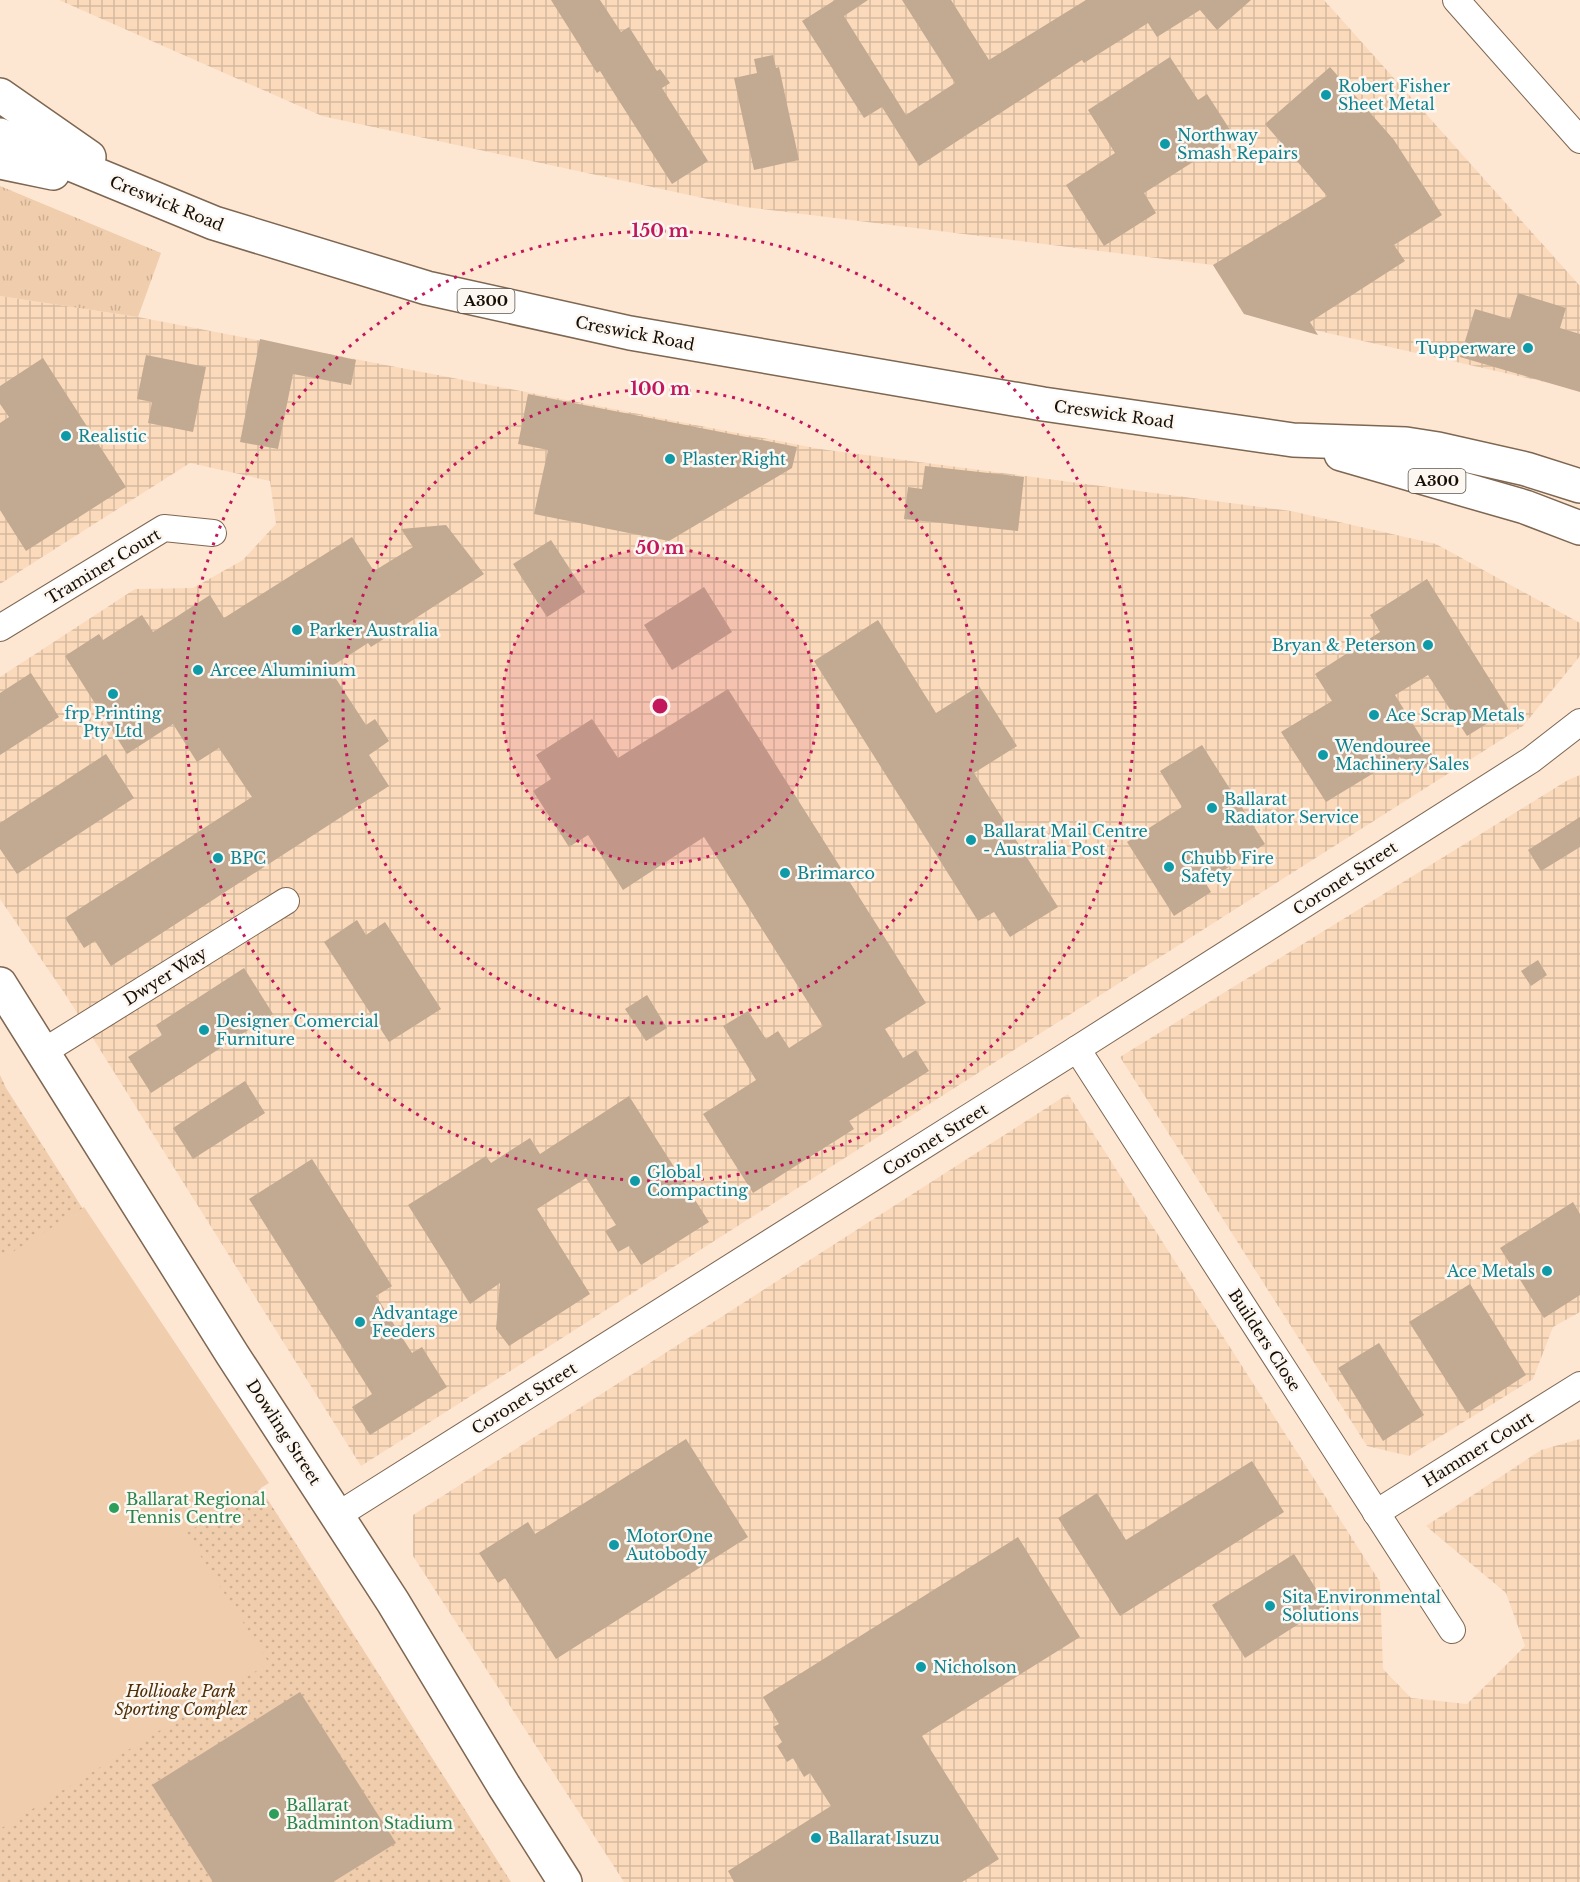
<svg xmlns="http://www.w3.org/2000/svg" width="1580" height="1882" font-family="'Libre Baskerville',serif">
<defs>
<pattern id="industrial-grid" width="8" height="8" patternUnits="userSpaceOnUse" patternTransform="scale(1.5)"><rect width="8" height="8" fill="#fbdabb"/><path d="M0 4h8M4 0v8" fill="none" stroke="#d6ba9f"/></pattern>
<pattern id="grass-tufts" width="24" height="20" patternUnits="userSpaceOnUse" patternTransform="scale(1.5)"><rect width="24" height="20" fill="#f0cdac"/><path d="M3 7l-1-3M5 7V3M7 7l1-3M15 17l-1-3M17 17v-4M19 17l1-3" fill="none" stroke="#cdaf92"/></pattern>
<pattern id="park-dots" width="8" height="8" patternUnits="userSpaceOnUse" patternTransform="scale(1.5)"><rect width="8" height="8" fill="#f0cdac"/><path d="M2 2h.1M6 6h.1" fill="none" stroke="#cdaf92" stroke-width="1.8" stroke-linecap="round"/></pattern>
</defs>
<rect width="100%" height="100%" fill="#fde7d3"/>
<g fill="url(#industrial-grid)">
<polygon points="59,0 1324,0 1580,286 1580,390 1244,314 1213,265 745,207 322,116"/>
<polygon points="0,296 138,317 820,449 1291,511 1436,544 1580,623 1580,656 1523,726 361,1466 67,997 0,899 0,677 135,589 193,588 243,560 276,524 270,481 190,463 0,584"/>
<polygon points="1580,775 1580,1312 1553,1327 1533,1379 1409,1456 1367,1446 1120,1057 1568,780"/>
<polygon points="1068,1094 1380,1582 1383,1669 1411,1698 1467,1704 1525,1646 1506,1593 1426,1526 1541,1450 1580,1439 1580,1882 624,1882 413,1556 413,1515"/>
</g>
<polygon fill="url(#grass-tufts)" points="0,186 161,253 138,317 0,296"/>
<polygon fill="url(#park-dots)" points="0,1075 6,1088 511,1882 0,1882"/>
<polygon fill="#f0cdac" points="84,1207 269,1483 186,1533 269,1663 0,1829 0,1260"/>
<g fill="#c2a991">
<polygon points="551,0 600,0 621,32 629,27 657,71 660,69 670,83 662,88 708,161 672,184 600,71 597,73"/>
<polygon points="835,0 868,0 844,16 906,115 955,83 902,0 951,0 989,60 1086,0 1251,0 1217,30 1200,10 1157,37 1148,23 1084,63 1082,60 919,166 882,107 864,118 802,21"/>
<polygon points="773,55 776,68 779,67 799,160 754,170 734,78 757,73 754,59"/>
<polygon points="1170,57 1198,100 1207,94 1234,136 1144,193 1156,213 1104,246 1066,185 1115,153 1088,110"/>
<polygon points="1330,67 1394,140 1442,215 1394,245 1405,261 1310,322 1318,335 1244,314 1213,265 1327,196 1265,124"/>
<polygon points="1518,293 1566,308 1560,328 1580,334 1580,392 1460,357 1475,309 1510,319"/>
<polygon points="260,339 356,360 351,385 293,374 278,449 240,442"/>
<polygon points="146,355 206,367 193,432 148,423 152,402 137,399"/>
<polygon points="43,358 126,487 26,551 0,510 0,423 9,417 0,404 0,386"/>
<polygon points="528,394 797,447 792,468 669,541 534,514 548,450 518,444"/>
<polygon points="925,466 1024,477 1018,531 904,519 908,487 922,489"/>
<polygon points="446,525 484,574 371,647 368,643 329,668 366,725 375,719 389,741 369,755 389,786 111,966 95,941 84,948 65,918 252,797 219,748 197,762 173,724 127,754 65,656 99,634 103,640 142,615 153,632 210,595 224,618 352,537 374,571 413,547 401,529"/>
<polygon points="551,540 585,592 547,617 513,564"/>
<polygon points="1427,579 1509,710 1467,736 1428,675 1395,695 1436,761 1412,776 1400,757 1326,802 1281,732 1332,701 1315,674 1380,632 1370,615"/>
<polygon points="704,587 732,632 672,670 644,625"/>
<polygon points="878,620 936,713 979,686 1017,746 974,773 1058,907 1010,937 994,912 978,921 814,661"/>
<polygon points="31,673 59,717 0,755 0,693"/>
<polygon points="728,689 926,1003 885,1029 903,1058 916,1050 929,1071 849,1121 854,1129 753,1193 703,1114 756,1080 723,1026 748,1011 766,1039 778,1031 789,1048 823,1026 704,837 623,890 588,835 569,847 533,791 551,779 536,755 592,719 618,758"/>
<polygon points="1202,745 1265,844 1205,882 1211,892 1174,916 1127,842 1182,807 1160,771"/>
<polygon points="106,754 134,798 17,874 0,849 0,823"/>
<polygon points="1580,817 1580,847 1541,871 1528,850"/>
<polygon points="357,920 366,935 385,922 441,1009 389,1042 324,942"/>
<polygon points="1538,960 1547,975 1531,986 1521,971"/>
<polygon points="244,968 273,1014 151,1093 128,1057 162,1035 156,1025"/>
<polygon points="647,995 667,1028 646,1041 625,1009"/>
<polygon points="245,1081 265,1113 193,1159 173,1128"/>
<polygon points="629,1096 709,1222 641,1265 629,1246 618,1252 605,1231 616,1225 586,1178 537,1209 590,1294 509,1346 496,1329 500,1283 470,1304 408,1205 486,1156 491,1163 530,1138 540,1154"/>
<polygon points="312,1159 392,1286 376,1296 412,1353 422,1347 447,1387 370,1435 352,1407 372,1394 249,1199"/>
<polygon points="1573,1202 1580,1214 1580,1295 1544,1318 1500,1248"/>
<polygon points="1470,1284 1526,1375 1467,1413 1409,1322"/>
<polygon points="1379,1343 1424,1415 1383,1441 1338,1368"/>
<polygon points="686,1439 748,1537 556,1659 505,1578 498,1583 479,1553 528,1522 535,1534"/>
<polygon points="1252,1461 1284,1512 1120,1616 1058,1518 1097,1493 1126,1540"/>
<polygon points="1018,1537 1080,1637 922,1736 999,1859 962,1882 734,1882 728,1871 831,1806 810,1773 804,1777 793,1758 787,1762 777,1746 782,1742 773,1727 779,1724 763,1697"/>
<polygon points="1294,1554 1327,1606 1245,1658 1212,1605"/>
<polygon points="300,1692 396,1843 333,1882 213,1882 152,1785"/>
</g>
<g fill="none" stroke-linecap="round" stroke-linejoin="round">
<defs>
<g id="street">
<polyline points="1456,0 1580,140"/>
<polyline points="0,628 164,528 213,533"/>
<polyline points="1077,1049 1452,1630"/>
<polyline points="43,1052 286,901"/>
<polyline points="1376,1513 1580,1385"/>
<polyline points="338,1515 1077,1049 1531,760 1580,722"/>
</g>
<polyline id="secondary" points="0,984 232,1354 393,1602 504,1786 565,1882"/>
<g id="highway">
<polyline points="0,95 89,157"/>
<polyline points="0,135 214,223 427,288 630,333 1043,404 1293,440 1406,444 1438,449 1526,469 1580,486"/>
<polyline points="0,162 53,173"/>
<polyline points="1341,454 1525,507 1580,528"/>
</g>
</defs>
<use href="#street" stroke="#7e6650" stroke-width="28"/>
<use href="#secondary" stroke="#7e6650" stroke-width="36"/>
<use href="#highway" stroke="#7e6650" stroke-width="36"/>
<use href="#street" stroke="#fff" stroke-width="26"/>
<use href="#secondary" stroke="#fff" stroke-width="33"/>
<use href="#highway" stroke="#fff" stroke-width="33"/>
</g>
<circle cx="660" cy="706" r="158" fill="#c2185b" fill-opacity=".12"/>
<g fill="none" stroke="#c2185b" stroke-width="3" stroke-dasharray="3 6">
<circle cx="660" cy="706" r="158"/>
<circle cx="660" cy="706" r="317"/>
<circle cx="660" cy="706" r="475"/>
</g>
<g fill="#0f9aa8" stroke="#fdf7f2" stroke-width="2">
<circle cx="1326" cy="95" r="6"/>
<circle cx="1165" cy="144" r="6"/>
<circle cx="1528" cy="348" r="6"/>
<circle cx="66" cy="436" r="6"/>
<circle cx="670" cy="459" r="6"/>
<circle cx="297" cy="630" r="6"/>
<circle cx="1428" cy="645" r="6"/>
<circle cx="198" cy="670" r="6"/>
<circle cx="113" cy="694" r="6"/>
<circle cx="1374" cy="715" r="6"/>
<circle cx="1323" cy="755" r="6"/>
<circle cx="1212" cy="808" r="6"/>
<circle cx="971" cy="840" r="6"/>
<circle cx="218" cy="858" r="6"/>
<circle cx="1169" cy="867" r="6"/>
<circle cx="785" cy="873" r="6"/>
<circle cx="204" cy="1030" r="6"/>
<circle cx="635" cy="1181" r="6"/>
<circle cx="1547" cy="1271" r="6"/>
<circle cx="360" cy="1322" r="6"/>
<circle cx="614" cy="1545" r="6"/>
<circle cx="1270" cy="1606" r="6"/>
<circle cx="921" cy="1667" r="6"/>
<circle cx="816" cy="1838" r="6"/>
</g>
<g fill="#2e9e5b" stroke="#fdf7f2" stroke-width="2">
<circle cx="114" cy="1508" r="6"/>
<circle cx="274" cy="1814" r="6"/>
</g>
<g text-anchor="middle" stroke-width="5" stroke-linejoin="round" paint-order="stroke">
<g fill="#fdf7f2" stroke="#5c554d" stroke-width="1.5">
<rect x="457.5" y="289" width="57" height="24" rx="4.5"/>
<rect x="1408.5" y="469" width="57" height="24" rx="4.5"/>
</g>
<g font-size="15" font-weight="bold" fill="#170f06">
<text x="486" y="306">A300</text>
<text x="1437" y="486">A300</text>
</g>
<g font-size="16" fill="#0d838f" stroke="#fdf7f2" text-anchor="start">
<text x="1338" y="92">Robert Fisher<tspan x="1338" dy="18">Sheet Metal</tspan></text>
<text x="1177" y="141">Northway<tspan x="1177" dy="18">Smash Repairs</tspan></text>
<text x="1516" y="354" text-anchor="end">Tupperware</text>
<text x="78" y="442">Realistic</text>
<text x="682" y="465">Plaster Right</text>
<text x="309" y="636">Parker Australia</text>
<text x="1416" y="651" text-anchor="end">Bryan &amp; Peterson</text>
<text x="210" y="676">Arcee Aluminium</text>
<text x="113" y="719" text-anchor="middle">frp Printing<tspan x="113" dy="18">Pty Ltd</tspan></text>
<text x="1386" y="721">Ace Scrap Metals</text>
<text x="1335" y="752">Wendouree<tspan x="1335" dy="18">Machinery Sales</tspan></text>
<text x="1224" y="805">Ballarat<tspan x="1224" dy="18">Radiator Service</tspan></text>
<text x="983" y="837">Ballarat Mail Centre<tspan x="983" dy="18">- Australia Post</tspan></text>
<text x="230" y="864">BPC</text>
<text x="1181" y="864">Chubb Fire<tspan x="1181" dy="18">Safety</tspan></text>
<text x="797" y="879">Brimarco</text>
<text x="216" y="1027">Designer Comercial<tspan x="216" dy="18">Furniture</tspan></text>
<text x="647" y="1178">Global<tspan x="647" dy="18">Compacting</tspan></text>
<text x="1535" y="1277" text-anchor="end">Ace Metals</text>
<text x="372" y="1319">Advantage<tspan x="372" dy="18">Feeders</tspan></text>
<text x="626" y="1542">MotorOne<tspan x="626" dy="18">Autobody</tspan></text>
<text x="1282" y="1603">Sita Environmental<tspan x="1282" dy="18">Solutions</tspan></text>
<text x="933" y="1673">Nicholson</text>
<text x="828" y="1844">Ballarat Isuzu</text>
</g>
<g font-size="16" fill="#170f06" stroke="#fdf7f2">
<text transform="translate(167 203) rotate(22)" y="6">Creswick Road</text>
<text transform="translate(635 333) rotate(11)" y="6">Creswick Road</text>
<text transform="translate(1114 414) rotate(8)" y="6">Creswick Road</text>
<text transform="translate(103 566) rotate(-31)" y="6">Traminer Court</text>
<text transform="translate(1345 878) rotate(-33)" y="6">Coronet Street</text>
<text transform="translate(165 976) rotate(-32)" y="6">Dwyer Way</text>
<text transform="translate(935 1139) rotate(-32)" y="6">Coronet Street</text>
<text transform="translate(1265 1340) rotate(57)" y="6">Builders Close</text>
<text transform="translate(524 1398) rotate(-32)" y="6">Coronet Street</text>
<text transform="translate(284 1432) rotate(57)" y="6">Dowling Street</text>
<text transform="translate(1478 1449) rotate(-32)" y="6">Hammer Court</text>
</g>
<g font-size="16" fill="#27864d" stroke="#fdf7f2" text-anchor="start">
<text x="126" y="1505">Ballarat Regional<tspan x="126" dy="18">Tennis Centre</tspan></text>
<text x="286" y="1811">Ballarat<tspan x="286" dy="18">Badminton Stadium</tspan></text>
</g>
<g font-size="16" font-style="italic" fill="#4e2e07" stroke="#fdf7f2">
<text x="181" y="1697">Hollioake Park<tspan x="181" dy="18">Sporting Complex</tspan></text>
</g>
</g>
<circle cx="660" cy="706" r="9" fill="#c2185b" stroke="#fdf7f2" stroke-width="3"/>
<g font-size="18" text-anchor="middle" font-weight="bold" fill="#c2185b" stroke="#fdf7f2" stroke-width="5" stroke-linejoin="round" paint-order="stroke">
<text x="660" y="237">150 m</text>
<text x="660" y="395">100 m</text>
<text x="660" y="554">50 m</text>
</g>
</svg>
